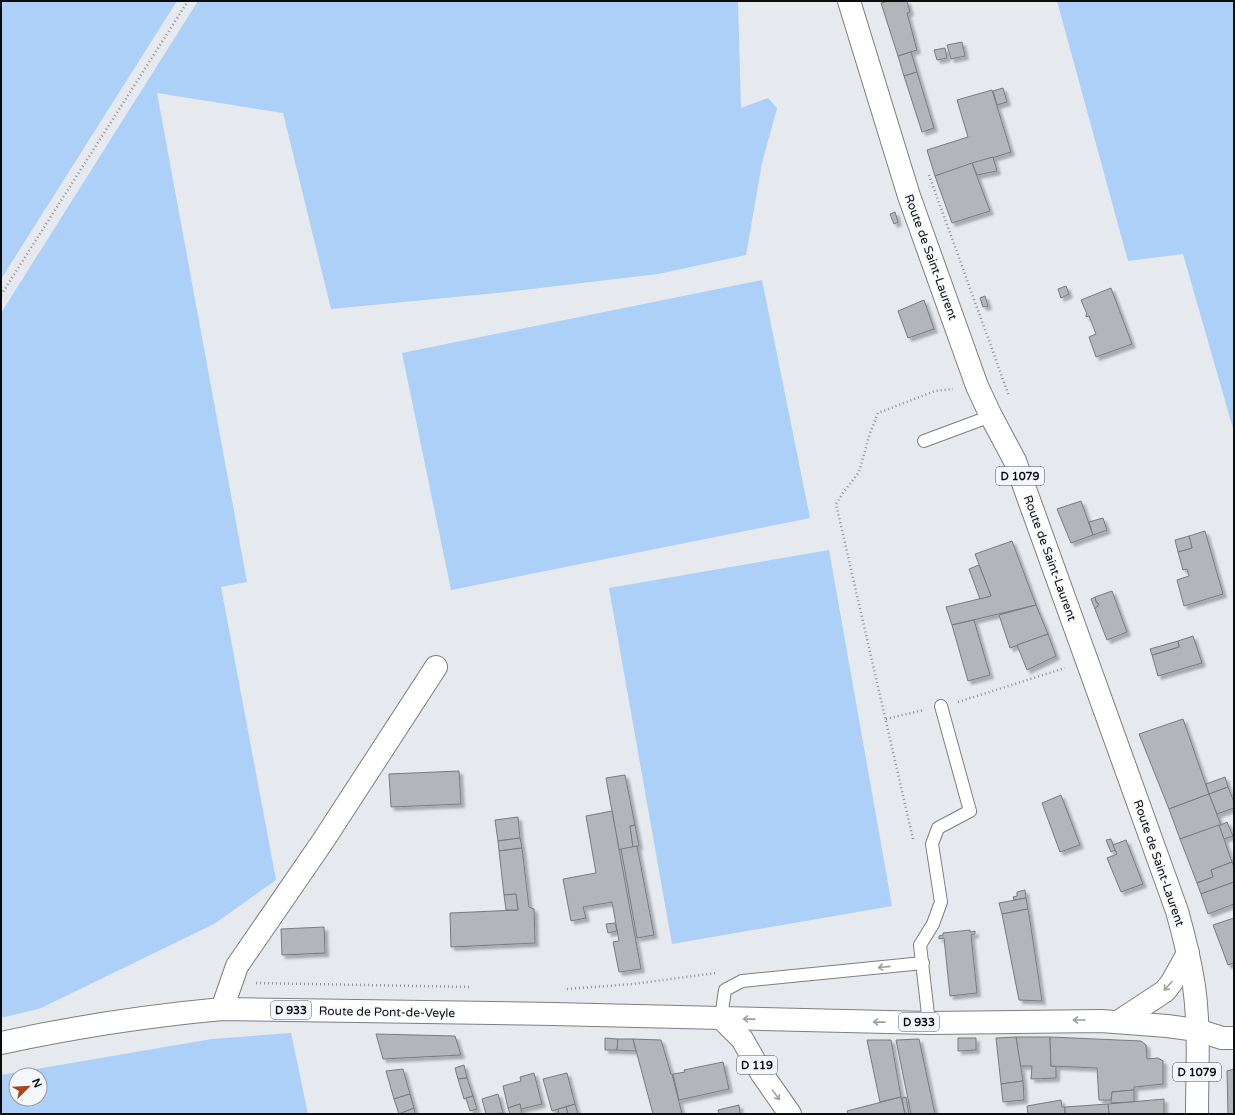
<svg xmlns="http://www.w3.org/2000/svg" width="1235" height="1115" font-family="'Varela Round',sans-serif">
<defs>
<filter id="shadow"><feDropShadow dx="3.5" dy="3.5" stdDeviation="1" flood-color="#0004"/></filter>
</defs>
<rect width="100%" height="100%" fill="#e6e9ee"/>
<g fill="#acd0f8" fill-rule="evenodd">
<polygon points="1,1 177,1 1,279"/>
<polygon points="198,1 738,1 741,108 768,98 777,108 762,163 746,255 658,274 497,293 331,309 283,113 157,93 247,582 221,587 276,880 214,924 41,1008 1,1018 1,313"/>
<polygon points="1057,1 1234,1 1234,432 1183,254 1128,261"/>
<polygon points="762,280 810,518 451,590 402,353"/>
<polygon points="829,550 892,906 672,944 609,588"/>
<path d="M 291,1033 L 308,1114 L 1,1114 L 1,1075 L 212,1039 ZM 16,1075 L 40,1075 L 40,1099 L 16,1099 Z"/>
</g>
<g fill="#b2b6ba" stroke="#787b7f" filter="url(#shadow)">
<polygon points="889,1 907,1 910,12 907,13 917,50 898,56 881,3"/>
<polygon points="962,42 965,56 951,59 947,45"/>
<polygon points="945,48 947,58 937,60 934,50"/>
<polygon points="911,52 917,72 904,76 898,56"/>
<polygon points="917,72 934,128 922,132 904,76"/>
<polygon points="1003,88 1007,102 997,105 993,91"/>
<polygon points="992,90 1011,152 935,176 927,150 968,137 957,100"/>
<polygon points="993,157 997,171 977,175 972,163"/>
<polygon points="972,163 990,211 952,223 935,176"/>
<polygon points="895,212 898,222 894,224 890,214"/>
<polygon points="1066,286 1069,294 1061,298 1058,289"/>
<polygon points="1111,288 1132,344 1096,357 1089,337 1096,334 1089,316 1086,317 1086,315 1087,314 1081,300"/>
<polygon points="985,296 988,306 983,307 980,298"/>
<polygon points="924,300 934,329 908,338 898,311"/>
<polygon points="1081,501 1093,535 1071,543 1057,509"/>
<polygon points="1103,518 1107,530 1093,535 1089,522"/>
<polygon points="1205,531 1223,594 1184,606 1177,580 1189,576 1187,569 1183,570 1178,552 1192,548 1189,536"/>
<polygon points="1189,536 1192,548 1178,552 1175,540"/>
<polygon points="1012,541 1036,605 952,625 946,607 991,596 975,554"/>
<polygon points="979,565 991,596 980,599 969,569"/>
<polygon points="1112,591 1127,632 1107,640 1095,609 1099,604 1096,602 1095,597"/>
<polygon points="1095,597 1096,602 1099,604 1095,609 1091,599"/>
<polygon points="1036,605 1048,634 1010,648 999,615"/>
<polygon points="974,620 990,675 968,681 952,625"/>
<polygon points="1048,634 1056,656 1027,670 1017,645"/>
<polygon points="1193,636 1202,663 1158,676 1152,655 1179,647 1178,641"/>
<polygon points="1178,641 1179,647 1152,655 1150,649"/>
<polygon points="1183,719 1209,794 1169,809 1139,734"/>
<polygon points="459,771 461,804 391,807 389,774"/>
<polygon points="625,775 635,825 630,826 633,847 619,850 606,778"/>
<polygon points="1225,777 1228,787 1209,794 1206,784"/>
<polygon points="1228,787 1234,802 1234,808 1217,814 1209,794"/>
<polygon points="1209,794 1221,825 1180,839 1169,809"/>
<polygon points="1061,795 1080,845 1060,852 1042,803"/>
<polygon points="612,811 641,969 619,972 613,942 619,941 612,902 583,907 586,918 571,921 563,879 596,873 586,816"/>
<polygon points="518,817 520,838 498,841 495,820"/>
<polygon points="1227,822 1233,836 1224,839 1219,826"/>
<polygon points="635,825 639,846 633,847 630,826"/>
<polygon points="1219,825 1232,862 1211,870 1213,877 1197,883 1180,839"/>
<polygon points="520,838 522,848 499,851 498,841"/>
<polygon points="1111,839 1115,850 1111,852 1106,840"/>
<polygon points="1126,840 1143,884 1121,892 1107,858 1117,854 1113,845"/>
<polygon points="637,846 654,935 637,938 621,849"/>
<polygon points="522,848 529,907 534,909 535,943 451,947 450,913 518,910 516,894 504,895 499,851"/>
<polygon points="1232,862 1234,867 1234,882 1201,894 1197,883 1213,877 1211,870"/>
<polygon points="1234,882 1234,904 1208,914 1201,894"/>
<polygon points="1025,890 1026,898 1014,900 1013,897 1017,896 1017,892"/>
<polygon points="516,894 518,910 506,910 504,895"/>
<polygon points="1026,898 1028,909 1002,914 999,903"/>
<polygon points="1028,909 1030,921 1042,1001 1019,1000 1002,914"/>
<polygon points="1234,918 1234,963 1228,965 1213,925"/>
<polygon points="615,923 617,931 608,933 606,924"/>
<polygon points="324,927 325,953 282,955 281,929"/>
<polygon points="970,930 970,932 975,931 975,934 971,935 977,993 950,996 944,938 939,939 939,936 943,935 943,933"/>
<polygon points="376,1034 455,1036 461,1055 383,1059"/>
<polygon points="1016,1037 1050,1037 1051,1066 1056,1066 1056,1078 1031,1079 1032,1066 1020,1066"/>
<polygon points="1016,1037 1023,1081 1001,1084 996,1038"/>
<polygon points="1050,1037 1141,1041 1146,1045 1147,1059 1158,1058 1163,1061 1163,1084 1135,1087 1134,1087 1134,1090 1112,1092 1111,1100 1099,1100 1097,1068 1051,1066"/>
<polygon points="605,1038 618,1039 617,1050 605,1050"/>
<polygon points="958,1038 976,1038 976,1050 958,1051"/>
<polygon points="618,1039 633,1039 636,1051 617,1050"/>
<polygon points="633,1039 661,1040 671,1074 672,1074 682,1114 653,1114"/>
<polygon points="919,1039 935,1114 911,1114 896,1040"/>
<polygon points="867,1040 891,1040 901,1097 880,1102"/>
<polygon points="723,1062 729,1089 679,1100 673,1074 685,1072 684,1070"/>
<polygon points="464,1065 467,1078 458,1079 455,1068"/>
<polygon points="403,1069 410,1094 394,1099 386,1071"/>
<polygon points="1234,1069 1234,1114 1228,1114 1227,1071"/>
<polygon points="534,1073 542,1104 521,1109 520,1104 508,1108 503,1086 521,1081 520,1077"/>
<polygon points="567,1073 575,1104 552,1111 543,1079"/>
<polygon points="467,1078 473,1096 464,1099 458,1079"/>
<polygon points="1023,1081 1024,1100 1003,1102 1001,1084"/>
<polygon points="1134,1090 1134,1102 1111,1103 1112,1092"/>
<polygon points="410,1094 414,1108 399,1114 394,1099"/>
<polygon points="498,1094 503,1113 486,1114 482,1099"/>
<polygon points="473,1096 477,1109 470,1111 466,1098"/>
<polygon points="901,1097 905,1114 848,1114 847,1111"/>
<polygon points="906,1097 909,1114 905,1114 902,1098"/>
<polygon points="1164,1099 1164,1114 1109,1114 1108,1104"/>
<polygon points="1061,1100 1062,1107 1065,1107 1065,1114 1028,1114 1027,1106"/>
<polygon points="520,1104 522,1114 510,1114 508,1108"/>
<polygon points="575,1104 578,1114 568,1114 566,1107"/>
<polygon points="1108,1104 1109,1114 1065,1114 1065,1107"/>
<polygon points="739,1105 740,1114 719,1114 718,1110"/>
<polygon points="566,1107 568,1114 559,1114 558,1109"/>
<polygon points="414,1108 415,1114 399,1114"/>
</g>
<g fill="none" stroke-linecap="round" stroke-linejoin="round">
<defs>
<g id="service">
<polyline points="924,441 991,416"/>
<polyline points="721,1018 725,990 742,981 923,963"/>
<polyline points="929,1023 920,945 933,924 941,902 932,844 938,828 970,811 941,706"/>
</g>
<polyline id="minor" points="222,1009 237,966 323,841 436,667"/>
<g id="primary">
<path d="M 849,1 L 909,196 L 977,386 L 991,416 L 1015,461 L 1177,911 C 1184,936 1190,960 1194,986 C 1200,1028 1197,1072 1197,1114"/>
<polyline points="721,1018 742,1039 762,1074 790,1114"/>
<polyline points="1118,1022 1165,991 1172,982 1188,953"/>
<path d="M 1,1043 C 74,1027 147,1016 222,1009 L 553,1014 L 929,1023 L 1101,1021 L 1167,1026 L 1197,1030 L 1222,1038 L 1234,1038"/>
</g>
</defs>
<use href="#service" stroke="#7c7f83" stroke-width="14"/>
<use href="#minor" stroke="#7c7f83" stroke-width="24"/>
<use href="#primary" stroke="#7c7f83" stroke-width="24"/>
<g stroke="#8f9195" stroke-width="2.5" stroke-dasharray="1 3" stroke-linecap="butt">
<polyline points="929,175 1009,396"/>
<polyline points="1,295 188,1"/>
<polyline points="958,702 1065,668"/>
<polyline points="886,719 924,710"/>
<polyline points="913,839 836,504 843,493 859,472 870,433 878,413 935,391 953,389"/>
<polyline points="256,983 472,987"/>
<polyline points="567,989 633,984 716,973"/>
</g>
<use href="#service" stroke="#fff" stroke-width="12"/>
<use href="#minor" stroke="#fff" stroke-width="22"/>
<use href="#primary" stroke="#fff" stroke-width="22"/>
</g>
<defs><path id="oneway-shaft" d="M-6 0H5M1.5-3L5.5 0L1.5 3" fill="none" stroke-width="1.6" stroke-linecap="round" stroke-linejoin="round"/></defs>
<g stroke="#9d9e9e">
<use href="#oneway-shaft" transform="translate(884 967) rotate(174)"/>
<use href="#oneway-shaft" transform="translate(1168 986) rotate(132)"/>
<use href="#oneway-shaft" transform="translate(749 1019) rotate(-179)"/>
<use href="#oneway-shaft" transform="translate(1079 1020) rotate(-180)"/>
<use href="#oneway-shaft" transform="translate(879 1022) rotate(-179)"/>
<use href="#oneway-shaft" transform="translate(776 1095) rotate(54)"/>
</g>
<g text-anchor="middle" stroke-width="3" stroke-linejoin="round" paint-order="stroke">
<g fill="#f3f7fb" stroke="#515254" stroke-width="1">
<rect x="996" y="467" width="48" height="18" rx="3"/>
<rect x="271" y="1001" width="40" height="18" rx="3"/>
<rect x="899" y="1013" width="40" height="18" rx="3"/>
<rect x="737" y="1056" width="40" height="18" rx="3"/>
<rect x="1173" y="1063" width="48" height="18" rx="3"/>
</g>
<g font-size="11" font-weight="bold" fill="#0b0c0d">
<text x="1020" y="480">D 1079</text>
<text x="291" y="1014">D 933</text>
<text x="919" y="1026">D 933</text>
<text x="757" y="1069">D 119</text>
<text x="1197" y="1076">D 1079</text>
</g>
<g font-size="12" fill="#0b0c0d" stroke="#f3f7fb">
<text transform="translate(931 257) rotate(70)" y="4">Route de Saint-Laurent</text>
<text transform="translate(1050 558) rotate(70)" y="4">Route de Saint-Laurent</text>
<text transform="translate(1159 863) rotate(71)" y="4">Route de Saint-Laurent</text>
<text transform="translate(387 1012) rotate(1)" y="4">Route de Pont-de-Veyle</text>
</g>
</g>
<rect width="1235" height="1115" fill="none" stroke="#0b0c0d" stroke-width="4"/>
<g transform="translate(28 1087) rotate(66)"><circle r="19" fill="#f3f7fb" stroke="#96999c"/>
<path d="M0-3L7 15L0 10L-7 15Z" fill="#ab451b"/>
<text y="-6" font-size="11" font-weight="bold" text-anchor="middle" fill="#0b0c0d">N</text>
</g>
</svg>
